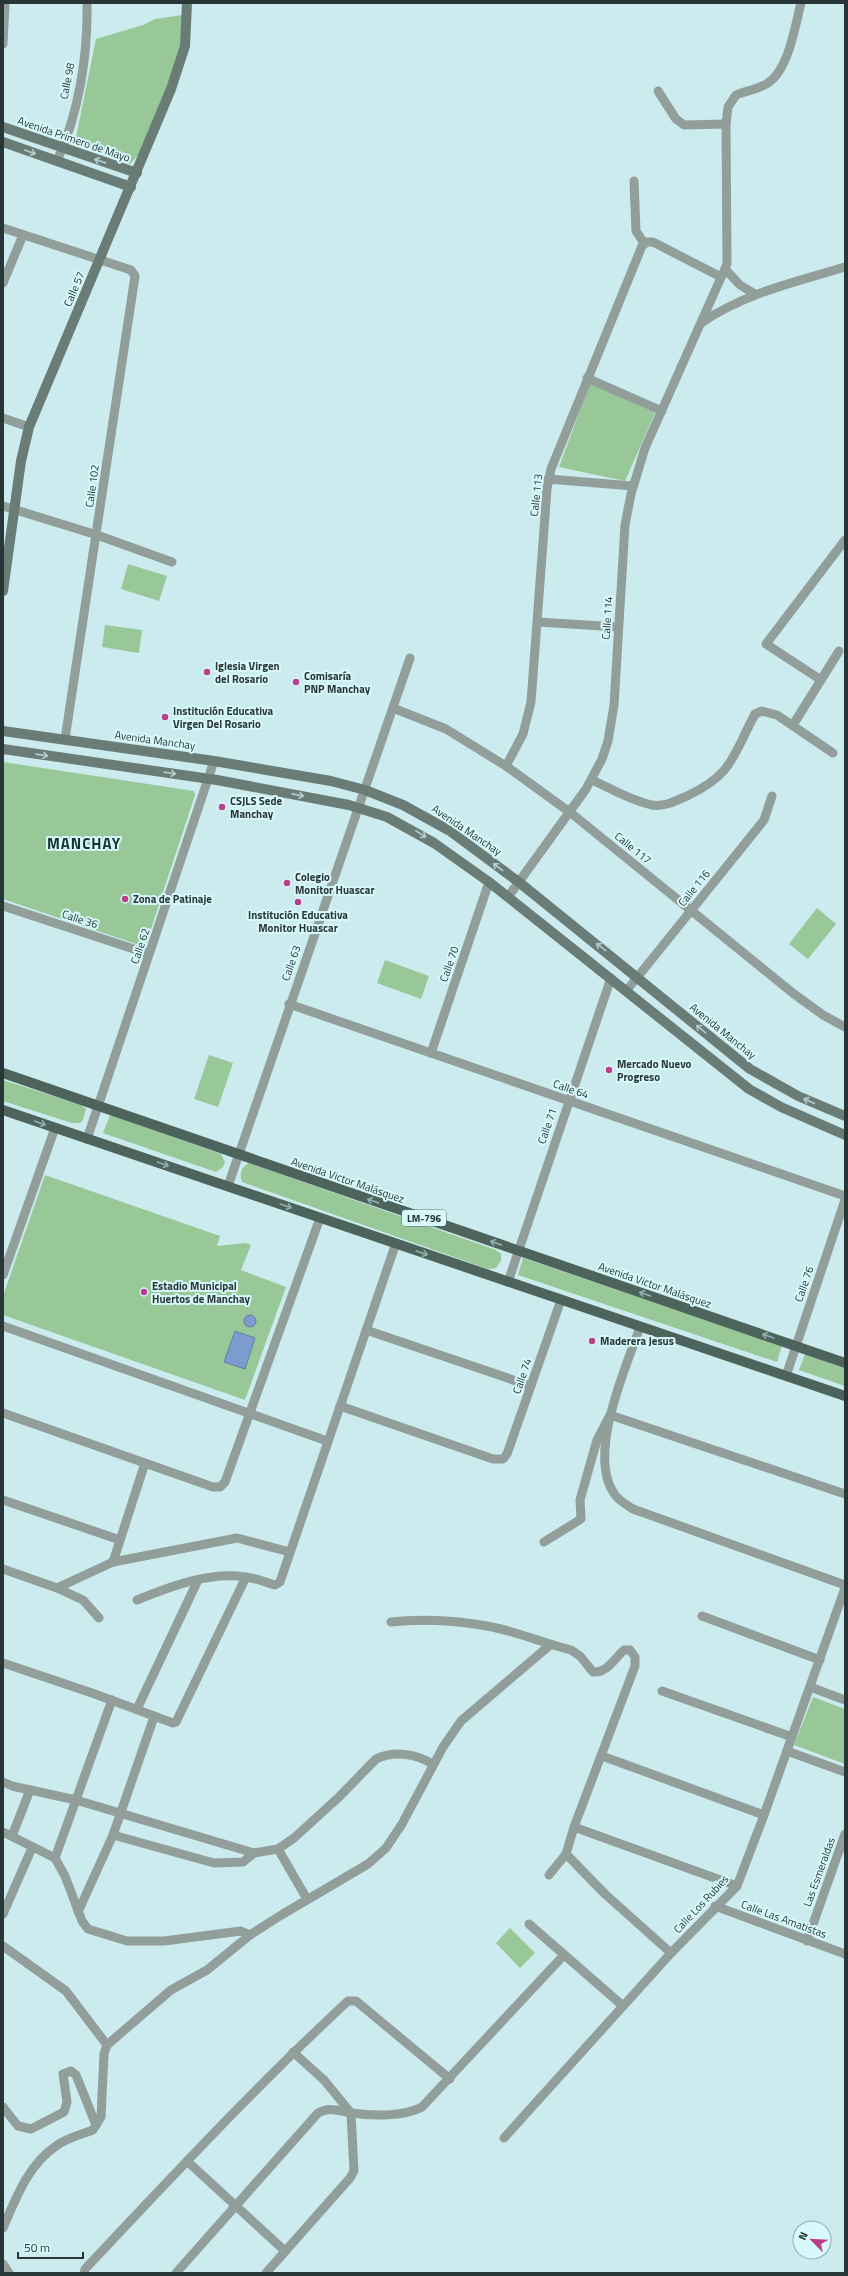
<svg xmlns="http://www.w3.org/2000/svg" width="848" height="2276" font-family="'Titillium Web',sans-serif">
<rect width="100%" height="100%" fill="#cbebee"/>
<g fill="#98c798">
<path d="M 183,15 C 191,43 152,124 140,153 L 130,164 L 75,142 L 96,39 L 143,25 L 155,19 Z"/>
<polygon points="590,383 655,413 625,481 559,467"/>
<polygon points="128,564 167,576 159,601 121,589"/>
<polygon points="105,625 142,630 139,653 102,647"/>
<polygon points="3,762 194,791 195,795 145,947 3,899"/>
<polygon points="817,908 836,924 808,959 789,944"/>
<polygon points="385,960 429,976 421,999 377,983"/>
<polygon points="209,1055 233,1063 218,1107 194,1099"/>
<polygon points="3,1080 81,1105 86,1109 83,1120 80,1123 72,1123 3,1101"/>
<polygon points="110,1115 221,1154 225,1162 223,1167 216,1172 103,1133"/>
<path d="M 249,1163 L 496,1250 L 501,1254 L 501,1261 L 496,1268 L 488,1269 L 242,1182 C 239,1174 241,1167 249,1163 Z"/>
<polygon points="45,1175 220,1236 217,1246 246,1243 251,1245 241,1270 286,1287 245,1400 3,1315 3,1296"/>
<polygon points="523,1258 782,1346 777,1362 518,1275"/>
<polygon points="805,1354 845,1369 845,1386 799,1370"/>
<polygon points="813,1697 845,1709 845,1764 794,1745"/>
<polygon points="510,1928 535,1953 520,1968 496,1943"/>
</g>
<g fill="#7c9bce" stroke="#637da1">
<circle cx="250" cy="1321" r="6"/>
<polygon points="235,1331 255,1338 245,1369 224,1362"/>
</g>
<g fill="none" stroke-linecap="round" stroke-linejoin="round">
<g stroke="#919e9a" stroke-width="9">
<polyline points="3,44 5,3"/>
<polyline points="658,91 676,119 684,125 726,124"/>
<path d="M 57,161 C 79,113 88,55 87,3"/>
<polyline points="634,181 636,231 644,243"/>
<polyline points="3,228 131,270 135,276 65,739"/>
<polyline points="725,269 740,285 755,294"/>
<polyline points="3,283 23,235"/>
<path d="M 701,323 C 745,293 795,282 845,267"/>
<polyline points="587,378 662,411"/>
<polyline points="3,418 29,427"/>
<polyline points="548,479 633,486"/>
<polyline points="3,506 97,535 172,562"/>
<polyline points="538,622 618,627"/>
<polyline points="821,680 766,644 845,540"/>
<polyline points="393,708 446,729 506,766 571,813 794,994 823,1015 845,1027"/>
<polyline points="793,725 839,651"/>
<polyline points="506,766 523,734 531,702 547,489 551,469 642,246 647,242 653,242 721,277"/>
<path d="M 592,780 C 610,788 631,801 652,805 C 664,807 676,801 687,796 C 733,775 733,755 755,714 L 762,711 L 777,715 L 833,753"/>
<path d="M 508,897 L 586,789 L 602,759 L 608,741 L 614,705 L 625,525 L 631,494 L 645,448 L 727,264 L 726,124 L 728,107 L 736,95 C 745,91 759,89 768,83 C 789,69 795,26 801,3"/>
<polyline points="3,906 149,954"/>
<polyline points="627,990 764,820 772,796"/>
<polyline points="289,1004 845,1196"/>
<polyline points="431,1053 489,882"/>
<polyline points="87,1139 214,761"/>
<polyline points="228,1186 410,658"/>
<polyline points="3,1275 55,1128"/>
<polyline points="508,1282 611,978"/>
<polyline points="3,1326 327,1441"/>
<path d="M 640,1327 C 626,1367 585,1458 616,1496 C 621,1502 627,1505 633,1509 L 845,1585"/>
<polyline points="366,1330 531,1386"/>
<polyline points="786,1376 845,1200"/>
<polyline points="340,1406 493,1459 503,1459 507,1454 561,1300"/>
<polyline points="3,1413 213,1487 220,1487 225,1482 320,1218"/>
<polyline points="3,1500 120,1540"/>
<polyline points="544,1542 581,1519 580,1500 597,1440 610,1415 845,1494"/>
<polyline points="113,1562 145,1463"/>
<polyline points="3,1569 57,1588 113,1562 237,1538 290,1552"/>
<polyline points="57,1588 83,1600 99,1618"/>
<path d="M 137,1600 C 169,1587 210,1571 245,1577 C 255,1578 265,1582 275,1585 L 280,1582 L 396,1243"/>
<polyline points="702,1616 820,1660"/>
<path d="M 391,1622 C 426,1618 467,1621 501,1629 C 525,1635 547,1644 571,1650 L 580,1656 L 593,1672 C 607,1673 614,1659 624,1650 L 630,1650 L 635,1657 L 635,1666 L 574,1827 L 566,1854 L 549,1875"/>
<polyline points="3,1663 92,1693 173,1723 176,1722 246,1577"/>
<polyline points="810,1687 845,1700"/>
<polyline points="662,1691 792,1737"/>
<polyline points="137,1709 198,1580"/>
<polyline points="787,1751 845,1772"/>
<polyline points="602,1756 764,1815"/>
<path d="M 3,1782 L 12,1786 L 76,1800 L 254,1853 L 278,1849 L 294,1838 L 339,1797 L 376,1759 C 394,1750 416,1754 433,1764"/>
<polyline points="574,1827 737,1886"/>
<polyline points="3,1832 55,1858 65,1876 82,1921 88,1929 127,1941 164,1941 241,1931 250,1935"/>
<polyline points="113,1835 214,1863 243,1862 254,1853"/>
<polyline points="12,1836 30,1790"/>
<polyline points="278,1849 307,1899"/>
<polyline points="566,1854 605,1894 671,1953"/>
<polyline points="55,1858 112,1700"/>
<polyline points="715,1906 845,1954"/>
<polyline points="78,1912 113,1835 154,1717"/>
<polyline points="3,1914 32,1848"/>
<polyline points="529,1924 623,2006"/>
<polyline points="807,1941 845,1834"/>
<path d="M 3,1946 L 66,1991 L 107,2045 L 104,2054 L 101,2117 L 93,2130 C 80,2135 67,2138 56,2146 C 28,2165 16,2198 3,2228"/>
<polyline points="107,2045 171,1990 207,1970 250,1935 283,1914 368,1864 386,1848 402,1824 443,1747 461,1721 550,1645"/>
<polyline points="3,2107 18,2126 31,2129 64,2112 67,2102 63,2074 71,2071 76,2075 96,2125"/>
<polyline points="504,2138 671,1953 737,1886 764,1815 845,1588"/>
<polyline points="187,2161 285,2251"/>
<polyline points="3,2264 9,2273"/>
<path d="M 84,2273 L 85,2269 C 171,2178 256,2086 348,2001 L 356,2001 L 450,2079"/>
<path d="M 176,2273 L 318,2113 C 331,2106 338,2111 351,2113 C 372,2116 403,2117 422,2107 L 564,1955"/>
<polyline points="266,2273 350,2178 354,2171 351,2113 324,2080 293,2052"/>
</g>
<g stroke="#6a7c76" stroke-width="10">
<polyline points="3,127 137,173"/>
<polyline points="3,142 131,187"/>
<polyline points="3,591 21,461 29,427 171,89 185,46 187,3"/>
<polyline points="3,731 214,761 331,781 365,790 403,805 450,831 520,883 750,1069 798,1096 845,1116"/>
<polyline points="3,749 217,780 349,805 387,817 434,843 489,882 749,1089 781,1107 845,1135"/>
</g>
<g stroke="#4d645c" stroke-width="10">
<polyline points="3,1073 845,1363"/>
<polyline points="3,1110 845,1396"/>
</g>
</g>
<defs><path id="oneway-shaft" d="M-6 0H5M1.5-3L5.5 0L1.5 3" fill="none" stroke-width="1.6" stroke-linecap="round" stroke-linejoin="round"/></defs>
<g stroke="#b2cdcc">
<use href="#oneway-shaft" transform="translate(30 152) rotate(19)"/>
<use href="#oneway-shaft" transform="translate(100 161) rotate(-161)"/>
<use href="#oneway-shaft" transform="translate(42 755) rotate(8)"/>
<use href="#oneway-shaft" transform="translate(170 773) rotate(8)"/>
<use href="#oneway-shaft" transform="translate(298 795) rotate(11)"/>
<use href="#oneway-shaft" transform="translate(421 834) rotate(31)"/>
<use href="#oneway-shaft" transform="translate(498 867) rotate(-143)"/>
<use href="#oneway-shaft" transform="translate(601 947) rotate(-142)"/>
<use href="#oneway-shaft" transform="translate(701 1029) rotate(-140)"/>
<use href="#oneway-shaft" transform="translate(809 1101) rotate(-156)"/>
</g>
<g stroke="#92aeac">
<use href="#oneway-shaft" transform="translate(40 1123) rotate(19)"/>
<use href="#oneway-shaft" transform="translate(163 1164) rotate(19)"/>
<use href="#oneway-shaft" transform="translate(373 1201) rotate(-161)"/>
<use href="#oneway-shaft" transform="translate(286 1206) rotate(19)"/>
<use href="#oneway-shaft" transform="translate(496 1243) rotate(-161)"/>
<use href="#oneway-shaft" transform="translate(422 1253) rotate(19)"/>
<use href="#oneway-shaft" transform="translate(645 1294) rotate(-161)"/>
<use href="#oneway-shaft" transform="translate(768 1336) rotate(-161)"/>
</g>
<g fill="#bb3d8b" stroke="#d8f9fb" stroke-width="1.5">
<circle cx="207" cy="672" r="4"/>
<circle cx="296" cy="682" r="4"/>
<circle cx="165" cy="717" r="4"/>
<circle cx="222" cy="807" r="4"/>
<circle cx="287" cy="883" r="4"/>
<circle cx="125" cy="899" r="4"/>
<circle cx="298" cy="902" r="4"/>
<circle cx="609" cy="1070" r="4"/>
<circle cx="144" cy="1292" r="4"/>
<circle cx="592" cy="1341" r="4"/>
</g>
<g text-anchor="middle" stroke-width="4" stroke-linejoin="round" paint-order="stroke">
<rect fill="#d8f9fb" stroke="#5e7072" stroke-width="1" x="402" y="1210" width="44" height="16" rx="3"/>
<g font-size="10" font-weight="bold" fill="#293637">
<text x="424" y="1222">LM-796</text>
</g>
<g font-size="11" fill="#293637" stroke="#d8f9fb">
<text transform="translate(67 81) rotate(-79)" y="4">Calle 98</text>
<text transform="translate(74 139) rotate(19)" y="4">Avenida Primero de Mayo</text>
<text transform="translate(74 289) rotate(-67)" y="4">Calle 57</text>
<text transform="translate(92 486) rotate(-82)" y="4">Calle 102</text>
<text transform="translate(536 495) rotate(-84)" y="4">Calle 113</text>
<text transform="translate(607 618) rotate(-86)" y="4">Calle 114</text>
<text transform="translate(155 740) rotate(8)" y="4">Avenida Manchay</text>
<text transform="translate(467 830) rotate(34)" y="4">Avenida Manchay</text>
<text transform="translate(633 848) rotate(39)" y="4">Calle 117</text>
<text transform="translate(694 888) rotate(-51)" y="4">Calle 116</text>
<text transform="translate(80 919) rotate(18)" y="4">Calle 36</text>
<text transform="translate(140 946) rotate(-71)" y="4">Calle 62</text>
<text transform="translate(291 963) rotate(-71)" y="4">Calle 63</text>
<text transform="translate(449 964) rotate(-71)" y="4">Calle 70</text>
<text transform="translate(723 1031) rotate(39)" y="4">Avenida Manchay</text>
<text transform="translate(571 1089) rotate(19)" y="4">Calle 64</text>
<text transform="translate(547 1126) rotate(-71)" y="4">Calle 71</text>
<text transform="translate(348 1180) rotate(19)" y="4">Avenida Victor Malásquez</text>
<text transform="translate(804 1284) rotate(-71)" y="4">Calle 76</text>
<text transform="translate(655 1285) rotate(19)" y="4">Avenida Victor Malásquez</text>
<text transform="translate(522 1376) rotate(-71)" y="4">Calle 74</text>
<text transform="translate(819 1872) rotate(-70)" y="4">Las Esmeraldas</text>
<text transform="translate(701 1904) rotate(-47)" y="4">Calle Los Rubies</text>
<text transform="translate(784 1919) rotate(20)" y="4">Calle Las Amatistas</text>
</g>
<g font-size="11" font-weight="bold" fill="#293637" stroke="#d8f9fb" text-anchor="start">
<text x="215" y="670">Iglesia Virgen<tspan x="215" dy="13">del Rosario</tspan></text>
<text x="304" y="680">Comisaría<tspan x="304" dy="13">PNP Manchay</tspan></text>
<text x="173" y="715">Institución Educativa<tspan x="173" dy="13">Virgen Del Rosario</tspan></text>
<text x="230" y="805">CSJLS Sede<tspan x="230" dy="13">Manchay</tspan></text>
<text x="295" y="881">Colegio<tspan x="295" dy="13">Monitor Huascar</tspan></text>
<text x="133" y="903">Zona de Patinaje</text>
<text x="298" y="919" text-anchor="middle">Institución Educativa<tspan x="298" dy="13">Monitor Huascar</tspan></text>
<text x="617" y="1068">Mercado Nuevo<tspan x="617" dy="13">Progreso</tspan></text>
<text x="152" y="1290">Estadio Municipal<tspan x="152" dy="13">Huertos de Manchay</tspan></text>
<text x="600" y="1345">Maderera Jesus</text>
</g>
<g font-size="15" font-weight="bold" letter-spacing="1" fill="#163235" stroke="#d8f9fb">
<text x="84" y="849">MANCHAY</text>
</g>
</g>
<rect width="848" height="2276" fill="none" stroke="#293637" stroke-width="8"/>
<g transform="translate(812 2240) rotate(294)"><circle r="19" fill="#d8f9fb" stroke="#92abad"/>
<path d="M0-3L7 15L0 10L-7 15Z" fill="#bb3d8b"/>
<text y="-6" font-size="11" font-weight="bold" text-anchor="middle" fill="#293637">N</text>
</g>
<path d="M18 2252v6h65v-6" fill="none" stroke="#293637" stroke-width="2"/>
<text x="24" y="2252" font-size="12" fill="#293637" stroke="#d8f9fb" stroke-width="3" paint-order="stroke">50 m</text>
</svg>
